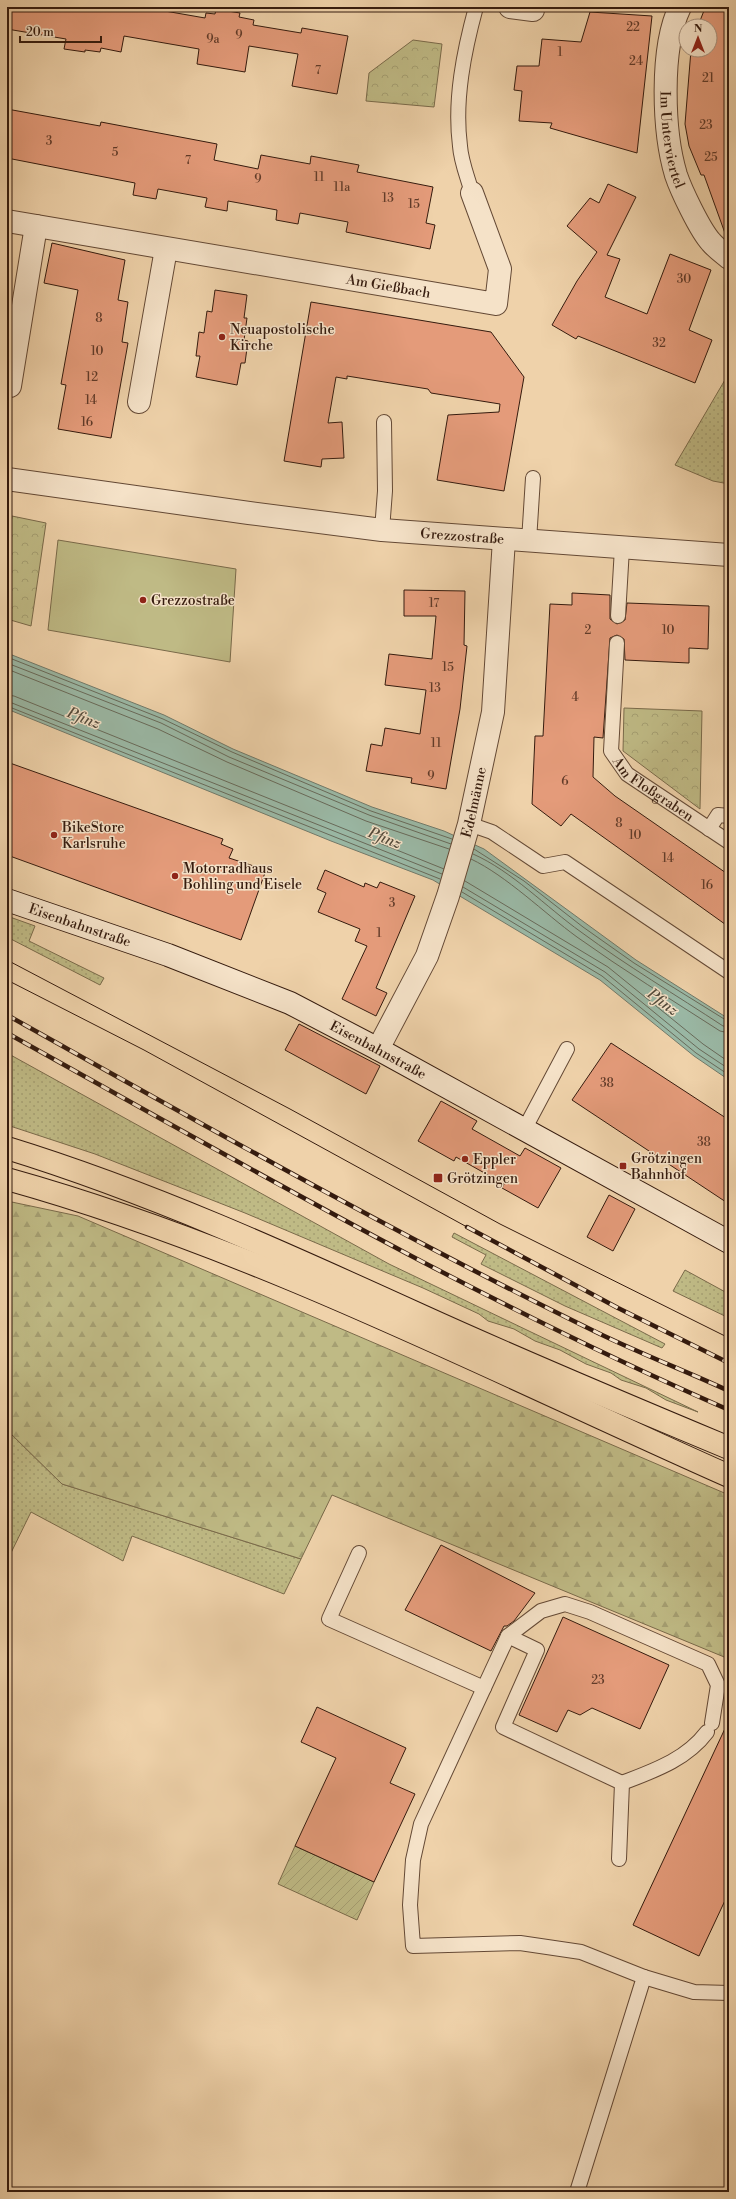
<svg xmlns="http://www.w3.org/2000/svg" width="736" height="2199" font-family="'Libre Bodoni',serif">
<defs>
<pattern id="grass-dots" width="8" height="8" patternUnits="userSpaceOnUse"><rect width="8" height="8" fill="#bfba85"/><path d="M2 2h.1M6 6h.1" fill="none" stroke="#a59f72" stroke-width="1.8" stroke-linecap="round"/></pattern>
<pattern id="forest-firs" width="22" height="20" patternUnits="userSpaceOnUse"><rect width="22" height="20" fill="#bfba85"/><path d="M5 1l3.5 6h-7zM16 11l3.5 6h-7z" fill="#a59f72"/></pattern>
<pattern id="park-crowns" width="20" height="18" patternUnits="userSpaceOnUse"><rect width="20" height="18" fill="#bfba85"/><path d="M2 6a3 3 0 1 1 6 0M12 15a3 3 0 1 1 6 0" fill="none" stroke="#a59f72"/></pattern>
<pattern id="garden-furrows" width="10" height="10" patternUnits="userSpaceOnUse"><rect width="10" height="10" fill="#bfba85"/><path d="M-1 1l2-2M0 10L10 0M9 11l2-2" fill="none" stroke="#a59f72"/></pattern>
</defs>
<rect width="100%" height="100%" fill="#efd2aa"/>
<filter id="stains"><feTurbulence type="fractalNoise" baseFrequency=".005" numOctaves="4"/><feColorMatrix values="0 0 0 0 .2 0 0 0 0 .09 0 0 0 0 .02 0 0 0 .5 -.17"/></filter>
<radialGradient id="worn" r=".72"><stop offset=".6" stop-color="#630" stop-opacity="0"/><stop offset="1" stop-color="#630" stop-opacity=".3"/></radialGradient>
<g fill="url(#grass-dots)" stroke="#7a6a4a">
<polygon points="729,373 729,484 713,481 675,465"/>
<polygon points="7,916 35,926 29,941 104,978 100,985 7,937"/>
<polygon points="7,1053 389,1264 698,1412 666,1400 646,1388 621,1380 611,1373 586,1364 560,1350 535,1341 514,1329 488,1321 479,1314 423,1288 245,1213 95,1154 7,1125"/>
<polygon points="454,1233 665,1344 662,1348 565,1306 481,1264 486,1255 452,1237"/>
<polygon points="685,1270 729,1294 729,1318 673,1291"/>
<polygon points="7,1430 62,1484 301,1559 284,1594 132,1536 123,1561 31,1512 7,1561"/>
</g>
<polygon fill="url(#forest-firs)" stroke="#7a6a4a" points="7,1201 78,1216 729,1495 729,1659 332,1495 301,1559 62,1484 7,1430"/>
<g fill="url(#park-crowns)" stroke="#7a6a4a">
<polygon points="413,40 442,44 434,107 366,101 369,73"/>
<polygon points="7,515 46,523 31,626 7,619"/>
<polygon points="624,708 702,711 700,809 623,751"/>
</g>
<polygon fill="url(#garden-furrows)" stroke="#7a6a4a" points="295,1846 374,1882 357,1920 278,1884"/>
<polygon fill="#bfba85" stroke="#7a6a4a" points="58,540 236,569 230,662 48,630"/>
<polygon fill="#9ab8a5" stroke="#727969" points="7,653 164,715 233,749 372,807 444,831 484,849 636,960 729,1019 729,1080 694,1056 600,980 433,880 331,841 7,709"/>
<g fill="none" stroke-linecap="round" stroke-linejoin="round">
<g stroke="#686a5a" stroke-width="1">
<polyline points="7,657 163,719 232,752 371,811 452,839"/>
<polyline points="7,663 161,723 229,757 369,815 451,844"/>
<polyline points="7,669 158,729 227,762 366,821 449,849"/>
<polyline points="7,695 14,696 444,869"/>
<polyline points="7,701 442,874"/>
<polyline points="7,706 440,879"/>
<polyline points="474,849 524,881 583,927 634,963 729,1022"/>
<path d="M 473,854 C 512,871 546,907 581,932 C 627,966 676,995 723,1026 L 729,1027"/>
<path d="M 471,859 C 507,876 544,913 577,937 C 623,970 672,1000 720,1031 L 729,1033"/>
<polyline points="465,881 608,967 703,1044 729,1062"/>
<polyline points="463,887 605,972 699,1049 729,1069"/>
<polyline points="462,892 602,976 696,1053 729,1075"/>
</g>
</g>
<g fill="#e49b7a" stroke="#351b0e">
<polygon points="7,7 142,7 205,18 206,13 215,14 216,9 240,13 239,17 254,20 253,25 301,33 302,28 348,36 337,94 292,86 298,54 249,46 245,72 197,64 199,49 124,36 121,52 101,48 100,52 85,50 85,52 64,49 66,39 7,29"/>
<polygon points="705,8 729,8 729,59 725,112 729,133 729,235 726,236 704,175 701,175 689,146 685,124 691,50 710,50 710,26 698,26"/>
<polygon points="590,12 652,16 637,153 550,128 552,123 519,121 522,91 514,90 517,66 539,66 542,39 581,42"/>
<polygon points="7,109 100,126 101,122 217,144 214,160 258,169 261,155 310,164 311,156 359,165 357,172 433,187 426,223 435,225 430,249 346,232 348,222 300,213 298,224 276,220 277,210 228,201 227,211 205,207 207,198 158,189 156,199 133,195 135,183 7,158"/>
<polygon points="608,184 636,197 607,255 620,259 605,297 647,314 670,254 711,270 689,330 712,340 695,383 578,336 576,339 552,325 577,281 597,252 567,226 590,198 599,203"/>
<polygon points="52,243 125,260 118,300 128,302 122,342 128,343 111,438 58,429 66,385 61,384 78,290 44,283"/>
<polygon points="215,290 247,295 244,318 247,318 244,340 248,341 245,363 241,363 237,385 196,377 200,356 196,356 199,332 204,333 207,311 212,312"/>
<polygon points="311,302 491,332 524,377 504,491 437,480 448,415 499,412 500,404 431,393 428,389 347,376 347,379 336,377 328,423 342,422 344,458 322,459 321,467 284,461"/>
<polygon points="404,590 465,591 464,645 467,646 460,709 446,789 411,783 412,778 366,771 371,744 382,746 385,728 420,734 426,690 385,685 389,654 432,659 436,616 404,616"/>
<polygon points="572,593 610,595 610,619 617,624 625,620 627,603 709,606 708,649 689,648 689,663 625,660 624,639 617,635 610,638 603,738 594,737 593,777 615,796 729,875 729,927 571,814 561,826 532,804 535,736 543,736 550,604 572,605"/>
<polygon points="7,762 223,839 221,844 233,849 229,858 266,870 241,940 7,855"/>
<polygon points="325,870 364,887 365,883 377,888 380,882 415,896 376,988 387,993 376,1016 342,999 367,946 355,941 360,929 318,912 326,893 317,889"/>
<polygon points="299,1024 380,1066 366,1094 285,1050"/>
<polygon points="611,1043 729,1120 729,1204 572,1100"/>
<polygon points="441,1101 477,1121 472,1129 520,1156 525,1148 561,1168 538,1208 502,1188 504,1184 456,1157 454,1161 418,1141"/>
<polygon points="609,1195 635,1209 613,1251 587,1237"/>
<polygon points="441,1545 535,1593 514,1621 507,1626 504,1626 491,1651 405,1610"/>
<polygon points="563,1617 669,1665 640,1729 592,1708 580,1715 568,1710 557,1732 519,1715"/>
<polygon points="317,1707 406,1748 390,1783 415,1794 374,1882 295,1846 336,1758 301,1742"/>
<polygon points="729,1720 729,1892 699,1956 633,1925"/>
</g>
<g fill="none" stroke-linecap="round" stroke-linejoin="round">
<defs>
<g id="lane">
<path d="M 472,193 C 468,178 461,162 460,146 C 454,100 464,51 476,7"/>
<polyline points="382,530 385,491 384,422"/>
<polyline points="529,541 533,478"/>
<polyline points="618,616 622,548"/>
<path id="s1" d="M 617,643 L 611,751 L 627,774 L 729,842"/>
<polyline points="469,824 492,832 543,866 565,862 729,972"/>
<polyline points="709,829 718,815 729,816"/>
<polyline points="524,1130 567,1049"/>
<polyline points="359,1553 329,1619 484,1688"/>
<polyline points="508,1636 537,1650 503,1727 622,1783 619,1859"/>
<path d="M 622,1783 C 653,1771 686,1760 707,1732"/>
<polyline points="644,1977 694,1992 729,1993"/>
<polyline points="577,2192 644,1977 581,1952 520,1943 413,1946 410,1905 413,1860 421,1824 508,1636 541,1611 565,1604 590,1612 708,1664 718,1685 712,1723"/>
</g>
<g id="street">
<polyline points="510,7 533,10"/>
<path id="s2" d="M 680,7 C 660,48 663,132 676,175 C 681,190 700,230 711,242 C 716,248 723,253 729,258"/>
<path id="s3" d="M 7,221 L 496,304 L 500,269 L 472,193"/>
<polyline points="10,386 36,226"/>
<polyline points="139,402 166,249"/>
<path id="s4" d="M 7,479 L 249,513 L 382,530 L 729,555"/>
<path id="s5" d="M 378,1049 L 427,956 L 448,896 L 469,824 L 493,712 L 504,539"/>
</g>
<g id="secondary">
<path id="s6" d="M 7,900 L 168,955 L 290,1003 L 378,1049 L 729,1242"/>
</g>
<g id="highway">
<path d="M 7,1148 C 150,1192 286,1254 422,1316 C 523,1362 626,1405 729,1448"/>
<path d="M 7,1179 C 258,1249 492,1371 729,1476"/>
</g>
</defs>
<use href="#lane" stroke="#644935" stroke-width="16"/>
<use href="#street" stroke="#644935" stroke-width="24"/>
<use href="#secondary" stroke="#351b0e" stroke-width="24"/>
<use href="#highway" stroke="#351b0e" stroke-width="24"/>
<use href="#lane" stroke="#f5e2c8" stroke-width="14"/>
<use href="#street" stroke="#f5e2c8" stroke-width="22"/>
<use href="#secondary" stroke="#f5e2c8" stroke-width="22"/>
<use href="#highway" stroke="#efd2aa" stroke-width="22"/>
<g stroke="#351b0e" stroke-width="1">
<polyline points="7,960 290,1109 500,1224 729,1338"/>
<polyline points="7,980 144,1050 467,1227"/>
</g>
<defs>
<g id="rail">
<path d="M 7,1015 C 202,1124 397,1235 598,1333 C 641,1354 686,1371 729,1391"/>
<path d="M 7,1033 C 244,1165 480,1302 729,1410"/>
<polyline points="467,1227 618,1308 729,1363"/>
</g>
</defs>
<use href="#rail" stroke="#351b0e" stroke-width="4.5"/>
<use href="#rail" stroke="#f5e2c8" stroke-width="3" stroke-dasharray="9" stroke-linecap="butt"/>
</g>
<g fill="#8f2418" stroke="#f5e2c8" stroke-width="1.5">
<circle cx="222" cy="337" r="4"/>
<circle cx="143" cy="600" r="4"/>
<circle cx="54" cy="835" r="4"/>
<circle cx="175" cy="876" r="4"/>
<circle cx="465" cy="1159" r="4"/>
<rect x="619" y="1162" width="8" height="8" rx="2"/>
<rect x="433" y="1173" width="10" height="10" rx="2"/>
</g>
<g text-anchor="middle" stroke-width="3" stroke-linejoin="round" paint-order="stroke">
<g font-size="12" fill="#613b29">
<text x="633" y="31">22</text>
<text x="239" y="39">9</text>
<text x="213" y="43">9a</text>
<text x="560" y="56">1</text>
<text x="636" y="65">24</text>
<text x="318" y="74">7</text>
<text x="708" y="82">21</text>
<text x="706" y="129">23</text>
<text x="49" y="145">3</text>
<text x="115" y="156">5</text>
<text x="711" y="161">25</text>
<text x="188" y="164">7</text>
<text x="319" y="181">11</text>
<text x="258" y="183">9</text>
<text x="342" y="191">11a</text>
<text x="388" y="202">13</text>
<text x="414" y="208">15</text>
<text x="684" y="283">30</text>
<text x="99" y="322">8</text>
<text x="659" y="347">32</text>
<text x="97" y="355">10</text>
<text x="92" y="381">12</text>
<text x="91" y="404">14</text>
<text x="87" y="426">16</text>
<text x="434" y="607">17</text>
<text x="588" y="634">2</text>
<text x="668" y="634">10</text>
<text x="448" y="671">15</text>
<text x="435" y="692">13</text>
<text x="575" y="701">4</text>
<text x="436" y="747">11</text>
<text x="431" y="780">9</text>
<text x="565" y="785">6</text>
<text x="619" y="827">8</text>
<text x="635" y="839">10</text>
<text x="668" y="862">14</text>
<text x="707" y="889">16</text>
<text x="392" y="907">3</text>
<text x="379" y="937">1</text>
<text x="607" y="1087">38</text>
<text x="704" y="1146">38</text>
<text x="598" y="1684">23</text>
</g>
<g font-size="14" fill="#351b0e" stroke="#f5e2c8">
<text dy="5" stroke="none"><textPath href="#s2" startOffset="135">Im Unterviertel</textPath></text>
<text dy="5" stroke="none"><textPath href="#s3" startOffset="387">Am Gießbach</textPath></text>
<text dy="5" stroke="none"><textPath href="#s4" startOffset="459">Grezzostraße</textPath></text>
<text dy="5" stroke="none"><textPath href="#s1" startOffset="166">Am Floßgraben</textPath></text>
<text dy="5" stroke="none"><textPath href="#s5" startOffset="266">Edelmänne</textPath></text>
<text dy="5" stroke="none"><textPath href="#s6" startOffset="77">Eisenbahnstraße</textPath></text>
<text dy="5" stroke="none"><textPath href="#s6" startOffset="401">Eisenbahnstraße</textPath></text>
</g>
<g font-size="14" fill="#351b0e" stroke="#f5e2c8" text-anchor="start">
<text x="230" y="334">Neuapostolische<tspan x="230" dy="16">Kirche</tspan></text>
<text x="151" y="605">Grezzostraße</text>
<text x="62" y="832">BikeStore<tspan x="62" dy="16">Karlsruhe</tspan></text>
<text x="183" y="873">Motorradhaus<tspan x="183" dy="16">Bohling und Eisele</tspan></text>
<text x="631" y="1163">Grötzingen<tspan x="631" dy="16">Bahnhof</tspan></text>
<text x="473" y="1164">Eppler</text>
<text x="447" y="1183">Grötzingen</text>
</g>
<g font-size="15" font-style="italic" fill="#534a3b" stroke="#f5e2c8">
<text transform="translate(84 718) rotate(22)" y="5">Pfinz</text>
<text transform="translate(385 838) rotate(22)" y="5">Pfinz</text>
<text transform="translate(663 1002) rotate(37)" y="5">Pfinz</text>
</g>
</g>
<rect width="736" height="2199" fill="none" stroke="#efd2aa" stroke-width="24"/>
<rect x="8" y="8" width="720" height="2183" fill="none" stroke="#351b0e" stroke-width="2"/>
<rect x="12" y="12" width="712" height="2175" fill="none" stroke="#351b0e"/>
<g transform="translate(698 38)"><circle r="19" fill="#f5e2c8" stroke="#a8927e"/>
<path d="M0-3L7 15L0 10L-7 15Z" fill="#8f2418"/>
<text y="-6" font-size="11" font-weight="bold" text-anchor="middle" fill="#351b0e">N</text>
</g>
<path d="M20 36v6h81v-6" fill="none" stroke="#351b0e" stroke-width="2"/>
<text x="26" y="36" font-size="12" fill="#351b0e" stroke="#f5e2c8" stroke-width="3" paint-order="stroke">20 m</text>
<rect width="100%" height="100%" filter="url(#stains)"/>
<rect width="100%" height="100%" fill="url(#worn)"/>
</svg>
